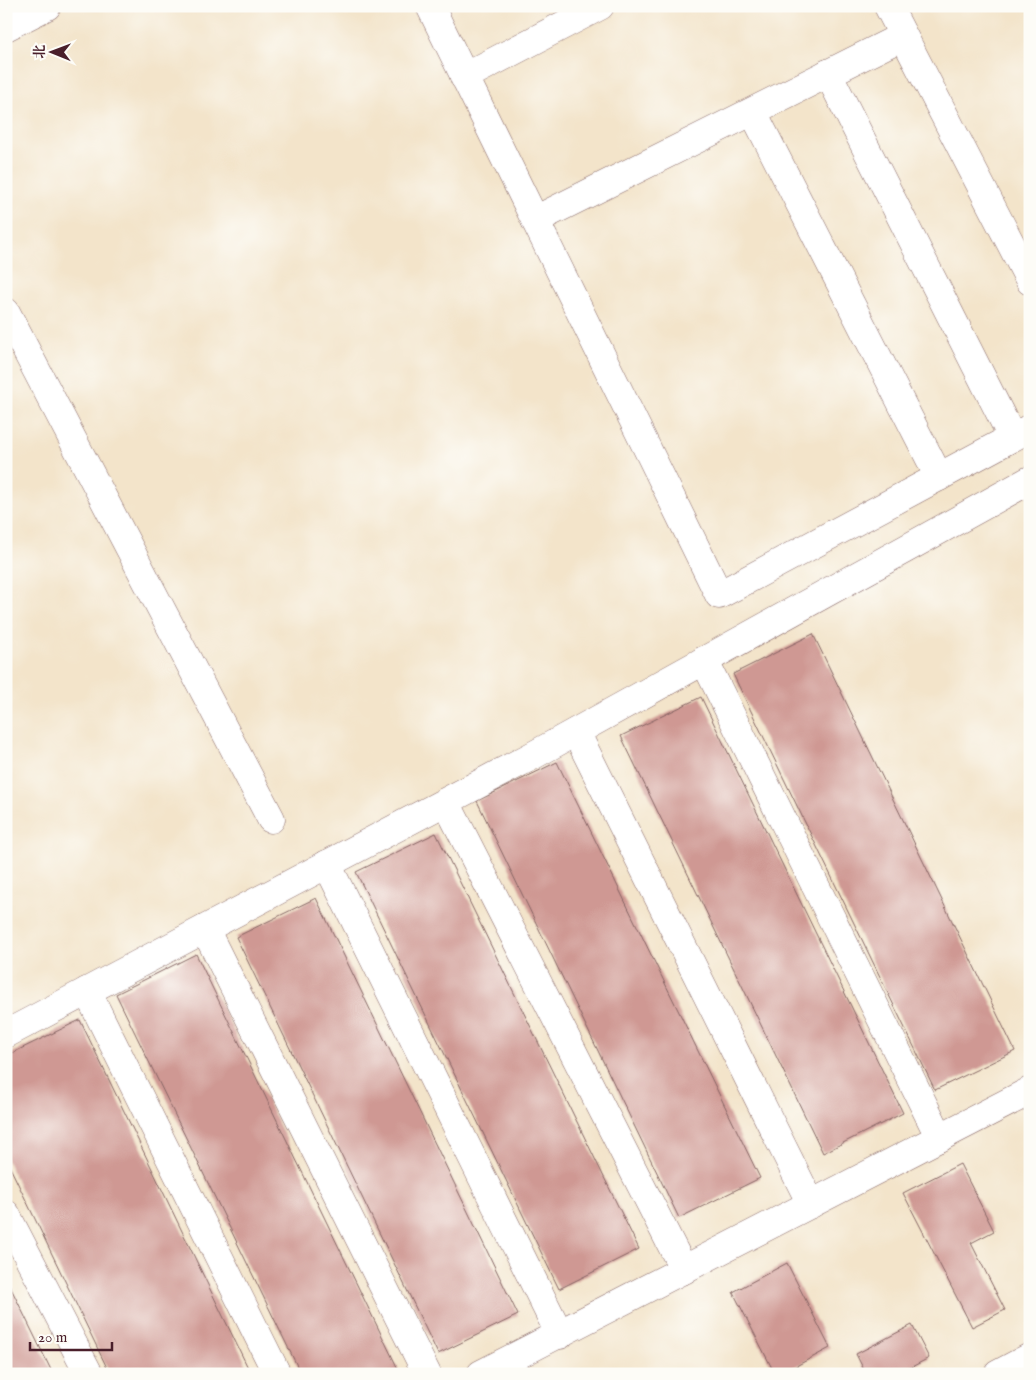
<svg xmlns="http://www.w3.org/2000/svg" width="1036" height="1380" font-family="'IM FELL English','Noto Serif SC',serif">
<rect width="100%" height="100%" fill="#fdfcf7"/>
<filter id="ink" filterUnits="userSpaceOnUse"><feTurbulence type="fractalNoise" baseFrequency=".02" numOctaves="2"/><feDisplacementMap in="SourceGraphic" scale="10" xChannelSelector="R" yChannelSelector="G"/><feConvolveMatrix kernelMatrix="1 2 1 2 8 2 1 2 1" color-interpolation-filters="sRGB"/></filter>
<filter id="wash" filterUnits="userSpaceOnUse"><feTurbulence type="fractalNoise" baseFrequency=".0096" numOctaves="4" result="noise"/><feDisplacementMap in="SourceGraphic" scale="20" xChannelSelector="R" yChannelSelector="G"/><feGaussianBlur stdDeviation="1.12" result="paint"/><feColorMatrix in="noise" values="0 0 0 0 0 0 0 0 0 0 0 0 0 0 0 0 0 1.4 0 .05"/><feComposite in="paint" operator="in"/></filter>
<g filter="url(#wash)">
<rect width="100%" height="100%" fill="#f3e4ca"/>
<g id="blocks">
<g fill="#cf9893">
<polygon points="813,634 1015,1051 935,1090 733,674"/>
<polygon points="701,697 903,1113 823,1153 621,736"/>
<polygon points="557,762 760,1178 679,1218 477,801"/>
<polygon points="436,833 639,1249 559,1289 356,872"/>
<polygon points="316,898 518,1315 438,1354 236,937"/>
<polygon points="196,954 399,1371 393,1374 301,1374 116,994"/>
<polygon points="80,1020 251,1374 110,1374 6,1159 6,1056"/>
<polygon points="960,1164 994,1231 971,1243 1005,1310 972,1327 903,1193"/>
<polygon points="787,1263 830,1348 781,1374 775,1374 733,1292"/>
<polygon points="6,1278 53,1374 6,1374"/>
<polygon points="912,1325 929,1358 898,1374 866,1374 856,1354"/>
</g>
</g>
</g>
<g filter="url(#ink)">
<use href="#blocks" fill-opacity="0" stroke="#856463" stroke-width="1"/>
<g fill="none" stroke-linecap="round" stroke-linejoin="round">
<defs>
<g id="minor">
<polyline points="430,6 719,595 1030,428"/>
<polyline points="888,6 1030,281"/>
<polyline points="6,27 47,6"/>
<polyline points="828,73 1012,437"/>
<polyline points="464,77 600,6"/>
<polyline points="753,112 939,477"/>
<polyline points="535,220 903,36"/>
<polyline points="6,312 271,819"/>
<polyline points="704,660 940,1138"/>
<polyline points="576,732 811,1204"/>
<polyline points="446,802 684,1270"/>
<polyline points="327,864 560,1335"/>
<polyline points="205,929 427,1374"/>
<polyline points="87,991 277,1374"/>
<polyline points="6,1034 532,756 1030,480"/>
<polyline points="6,1214 89,1374"/>
<polyline points="481,1374 1030,1091"/>
<polyline points="998,1374 1030,1357"/>
</g>
</defs>
<use href="#minor" stroke="#856463" stroke-width="29"/>
<use href="#minor" stroke="#fff" stroke-width="28"/>
</g>
</g>
<rect width="1036" height="1380" fill="none" stroke="#fdfcf7" stroke-width="25"/>
<g transform="translate(52 52) rotate(271)" stroke="#fdfcf7" stroke-width="4" paint-order="stroke">
<path d="M0-4L9 19L0 12L-9 19Z" fill="#4a1f2b"/>
<text y="-8" font-size="14" font-weight="bold" text-anchor="middle" fill="#4a1f2b">北</text>
</g>
<path d="M30 1342v8h82v-8" fill="none" stroke="#4a1f2b" stroke-width="2.5"/>
<text x="38" y="1342" font-size="15" fill="#4a1f2b" stroke="#fdfcf7" stroke-width="4" paint-order="stroke">20 m</text>
</svg>
